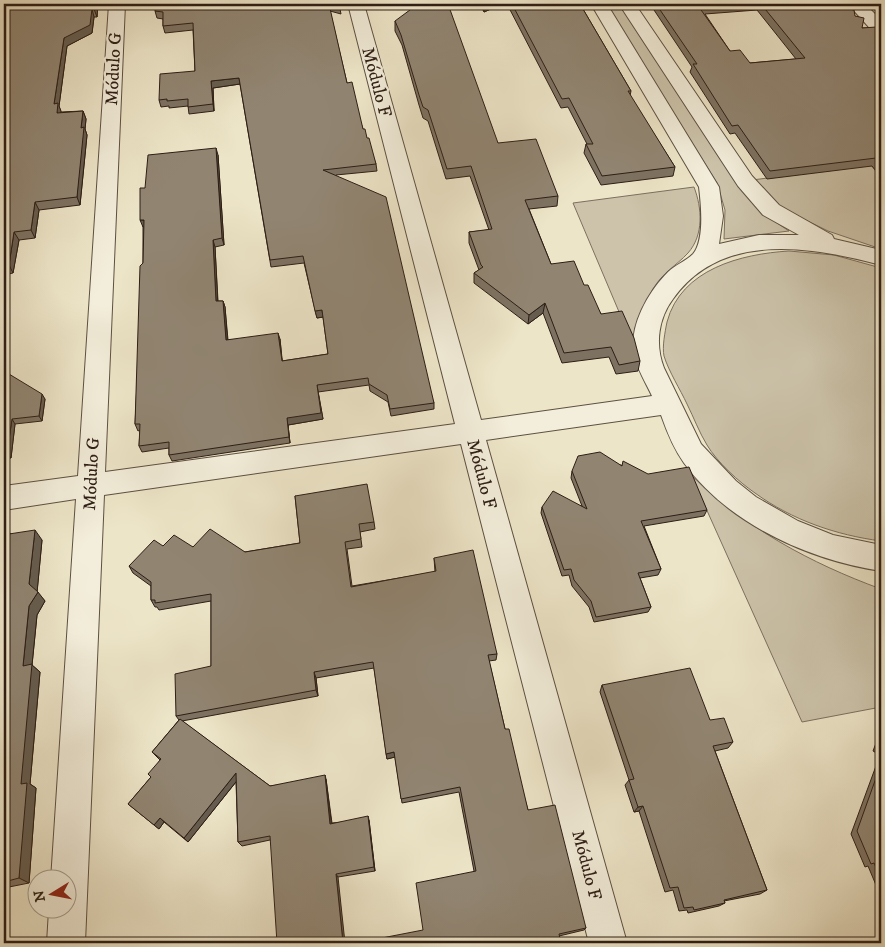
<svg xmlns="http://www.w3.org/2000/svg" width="885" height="947" font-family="'IM FELL DW Pica',serif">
<rect width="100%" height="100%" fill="#ede5c8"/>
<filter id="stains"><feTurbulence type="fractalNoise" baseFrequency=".004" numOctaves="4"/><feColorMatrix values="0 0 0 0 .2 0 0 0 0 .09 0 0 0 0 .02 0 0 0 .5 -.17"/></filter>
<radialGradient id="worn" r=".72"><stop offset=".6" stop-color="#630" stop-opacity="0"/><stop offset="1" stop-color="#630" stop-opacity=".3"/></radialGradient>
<g fill="#ccc3aa" stroke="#7c7060">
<polygon points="606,4 621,4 738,183 774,221 789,231 724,239 725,210 717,183"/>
<polygon points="871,165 881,178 881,249 828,231 779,207 752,180"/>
<path d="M 694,187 C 702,208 704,235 688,253 C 676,266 663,272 653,289 C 642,308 640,331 636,352 L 573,203 Z"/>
<path d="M 789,251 L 834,255 L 881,268 L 881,541 C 836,535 792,520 755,493 C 739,482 717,462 707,445 C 699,432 694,418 687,404 C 680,389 669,372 664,356 C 662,347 665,332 667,322 C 681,269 741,254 789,251 Z"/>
<path d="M 691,475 C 746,528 810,563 881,589 L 881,707 L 802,722 Z"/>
</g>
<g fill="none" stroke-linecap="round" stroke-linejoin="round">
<defs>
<g id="minor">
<path d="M 109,4 L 125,4 L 105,472 L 455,424 L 348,4 L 364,4 L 481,420 L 652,396 C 646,383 637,369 634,354 C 629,326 648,292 668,272 C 675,265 686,261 693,254 C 705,240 701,204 699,187 L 591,4 L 607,4 L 719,187 L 723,216 L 719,244 L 759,235 L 799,235 L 763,215 L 738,186 L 619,4 L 635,4 L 752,176 L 779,205 L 832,235 L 834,239 L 881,250 L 881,265 C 810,246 721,231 673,299 C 658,319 655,345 664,368 L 701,444 L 736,481 L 756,497 L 798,521 L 833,535 L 881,545 L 881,571 C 809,560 728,524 684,463 C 674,449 667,432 661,415 L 486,440 L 627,943 L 589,943 L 461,444 L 104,495 L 85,943 L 47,943 L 49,910 L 68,910 L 68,880 L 51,880 L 76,499 L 4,510 L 4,486 L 78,476 Z"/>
<polygon points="848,4 865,4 881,20 881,35 875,34"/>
</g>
</defs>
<use href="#minor" stroke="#5d5042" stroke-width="2"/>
<use href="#minor" fill="#f3eedb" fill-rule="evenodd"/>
</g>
<g fill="#7d7262" stroke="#2d1e15" fill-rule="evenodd">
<polygon points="4,4 98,4 97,17 94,17 92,33 67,46 59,106 61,112 83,111 86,119 85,129 87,135 80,205 39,210 35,238 19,240 13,273 4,275"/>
<polygon points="339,4 341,14 330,11 347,83 363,129 376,164 377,171 336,175 434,403 434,409 391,416 388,402 370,391 369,385 318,392 323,419 288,425 290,443 172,461 169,455 169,448 142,452 139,446 140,430 138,431 135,424 143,263 143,227 145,188 218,155 224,245 215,247 218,301 223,301 225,307 228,340 280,339 282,361 328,354 323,317 317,318 304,263 271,267 240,84 213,88 214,111 189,114 188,106 169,108 169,106 161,107 159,100 195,71 193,30 165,33 163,26 163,19 157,18 155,11"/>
<polygon points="480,4 502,4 484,12"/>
<polygon points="507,4 580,4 631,91 630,96 675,167 673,176 601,185 584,153 586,144 587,144 568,107 561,108"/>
<path d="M 650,4 L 843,4 L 843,8 L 855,16 L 862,28 L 881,28 L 881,177 L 872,166 L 767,179 L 735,133 L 730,134 L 690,72 L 692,67 ZM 757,10 L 796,59 L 750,63 L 730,51 L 705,14 Z"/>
<polygon points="395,21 498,143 558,196 557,206 529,209 551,264 584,285 601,314 640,361 638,371 616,374 609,357 562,363 543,313 528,324 474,283 474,273 479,270 469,243 469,232 489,230 470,176 446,179 428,121 423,118 419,105 402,45 395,31"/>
<polygon points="4,371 45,399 42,421 15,424 11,458 4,459"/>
<polygon points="621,465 707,510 704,516 644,526 661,569 658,575 640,578 651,607 648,612 594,622 589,607 572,586 569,575 562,576 541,513 542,507 582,506 571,478 572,471"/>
<polygon points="295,496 374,522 375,529 360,532 362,547 347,549 352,586 435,572 434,558 497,654 496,660 489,661 505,729 528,810 586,928 584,930 559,936 423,930 474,871 459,792 402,803 395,757 387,759 374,668 316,678 318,696 182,721 270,786 326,779 332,823 369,820 375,871 338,877 270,840 242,846 238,842 236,782 188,842 164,822 159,829 128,804 151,777 160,760 152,752 179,720 176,716 211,666 211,601 159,610 157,607 155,607 151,600 151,586 133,573 129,566 163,546 193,547 245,552 300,543"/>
<polygon points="9,532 11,534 42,540 37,592 45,601 37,615 32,665 40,672 30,784 36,788 29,883 4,888 4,533"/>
<polygon points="602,685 710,720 733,742 728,748 715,751 767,890 760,894 724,901 725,903 719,906 688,913 687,910 679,911 673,890 665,892 639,811 634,812 625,785 629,780 600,692"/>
<polygon points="881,730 881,897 868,866 865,867 851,834 880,755 873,751"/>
</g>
<g fill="#665d50" stroke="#2d1e15">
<polygon points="95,4 98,4 97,17 94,9"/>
<polygon points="484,4 502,4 484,12"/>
<polygon points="92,9 94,17 92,33 67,46 59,106 61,111 60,121 54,104 64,38"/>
<polygon points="239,78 240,84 213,88 214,111 213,104 211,81"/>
<polygon points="83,111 86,119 85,129 87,135 80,205 77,197 81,128"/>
<polygon points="216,148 218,155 224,245 222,238"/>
<polygon points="35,202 39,210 35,238 31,230"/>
<polygon points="140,220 144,220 146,227 143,227"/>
<polygon points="14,232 19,240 13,273 9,265"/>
<polygon points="213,240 215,247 218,308 216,301"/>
<polygon points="223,301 225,307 228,347 226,340"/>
<polygon points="545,303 543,313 528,324 529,315"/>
<polygon points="322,310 323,317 317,318 315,311"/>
<polygon points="278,333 280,339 283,368"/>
<polygon points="317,385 323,419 288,425 290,443 289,437 287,418"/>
<polygon points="42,394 45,399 42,421 39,416"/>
<polygon points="12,419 15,424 11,458 7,453"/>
<polygon points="35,530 42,540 37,593 29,584"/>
<polygon points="38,592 45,601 37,615 32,665 40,672 30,784 36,788 29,883 19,878 23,666 29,606"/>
<polygon points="314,672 316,678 318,696 316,690"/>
<polygon points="394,752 395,757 387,759 386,754"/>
<polygon points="236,773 239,778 188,842 184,838"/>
<polygon points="325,775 326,779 332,828 330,824"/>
<polygon points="643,806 639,811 634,812 638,807"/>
<polygon points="368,816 369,820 375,871 374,867"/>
<polygon points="160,818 164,822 159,829 154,825"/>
<polygon points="336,874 338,877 345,943 343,943"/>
</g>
<g fill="#918572" stroke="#2d1e15">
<polygon points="4,4 95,4 94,9 92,9 90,25 64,38 54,104 58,103 57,113 83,111 81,128 84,127 77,197 35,202 31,230 14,232 9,265 4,266"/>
<polygon points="155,4 329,4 347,83 352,82 363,129 365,129 367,138 369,138 376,164 323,170 386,197 434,403 390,409 387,395 369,384 368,378 317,385 321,413 287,418 289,437 169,455 169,442 139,446 140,424 135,424 140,266 143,263 144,220 140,220 140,188 145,188 148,155 216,148 222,238 213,240 216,301 223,301 226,340 278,333 282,361 328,354 322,310 315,311 303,256 270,260 239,78 211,81 213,104 188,107 188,99 167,101 167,99 159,100 160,74 195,71 193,23 163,26 163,12 155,11"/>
<polygon points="329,4 339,4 340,8"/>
<polygon points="418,4 448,4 498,143 536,139 558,196 525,200 551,264 574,261 584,285 588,285 601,314 622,311 634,338 640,361 619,365 611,347 564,353 545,303 529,315 474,273 483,267 481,265 469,232 492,229 471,166 447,169 428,110 423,107 419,95 401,35 395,21"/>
<polygon points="512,4 580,4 631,91 628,91 675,167 602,176 586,144 593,144 569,98 562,99"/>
<polygon points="656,4 738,4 699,7 730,51 740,50 750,63 805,58 761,4 843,4 843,8 854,10 855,16 864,18 862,28 876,27 881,28 881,164 876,158 770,171 738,125 732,126 693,64 697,64"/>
<polygon points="4,371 42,394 39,416 12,419 7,453 4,454"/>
<polygon points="600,452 622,466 623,461 648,474 689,467 707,510 641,521 661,569 638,573 651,607 596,617 591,601 574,580 571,569 564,570 542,507 553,491 587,509 572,471 578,456"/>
<polygon points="367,484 374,522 359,524 361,539 345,542 351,587 436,571 434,558 473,550 497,654 488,655 505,729 509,729 528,810 555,805 586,928 559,934 561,943 356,943 423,930 416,883 476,871 460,787 401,799 394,752 386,754 373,662 314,672 316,690 176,716 175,674 211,666 211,594 155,603 155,600 151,600 151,582 129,566 154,540 163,546 174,535 193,547 210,529 245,552 300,543 295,496"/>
<polygon points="35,530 29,584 38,592 29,606 23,666 32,664 21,784 27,783 19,878 4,882 4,533 9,532 9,534"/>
<polygon points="690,668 710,720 724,718 733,742 713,746 767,890 724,900 725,903 694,910 693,907 684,908 678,887 670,888 643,806 638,807 629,780 634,779 602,685"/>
<polygon points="180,719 270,786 325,775 330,824 368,816 374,867 336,874 343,943 277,943 270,836 238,842 236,773 184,838 160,818 154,825 128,804 151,777 148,774 161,759 152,752"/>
<polygon points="881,764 881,878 874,863 871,864 857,831"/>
</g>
<g text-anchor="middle" stroke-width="4.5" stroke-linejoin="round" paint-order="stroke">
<g font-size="18" fill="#2d1e15" stroke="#f3eedb">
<text transform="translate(113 69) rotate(-87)" y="6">Módulo G</text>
<text transform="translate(377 82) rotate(75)" y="6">Módulo F</text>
<text transform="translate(91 474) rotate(-87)" y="6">Módulo G</text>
<text transform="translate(482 474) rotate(75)" y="6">Módulo F</text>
<text transform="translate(587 865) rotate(75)" y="6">Módulo F</text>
</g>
</g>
<rect width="885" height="947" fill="none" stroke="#ede5c8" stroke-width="20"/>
<rect x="5" y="5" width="875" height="937" fill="none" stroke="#2d1e15" stroke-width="2.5"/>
<rect x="10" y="10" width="865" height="927" fill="none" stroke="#2d1e15"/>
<g transform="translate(52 894) rotate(260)"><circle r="24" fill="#f3eedb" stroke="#a49b8c"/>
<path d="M0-4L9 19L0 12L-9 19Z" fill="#8f2418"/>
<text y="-8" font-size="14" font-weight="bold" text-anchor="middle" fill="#2d1e15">N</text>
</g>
<rect width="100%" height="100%" filter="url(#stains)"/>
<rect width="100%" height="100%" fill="url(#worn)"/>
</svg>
